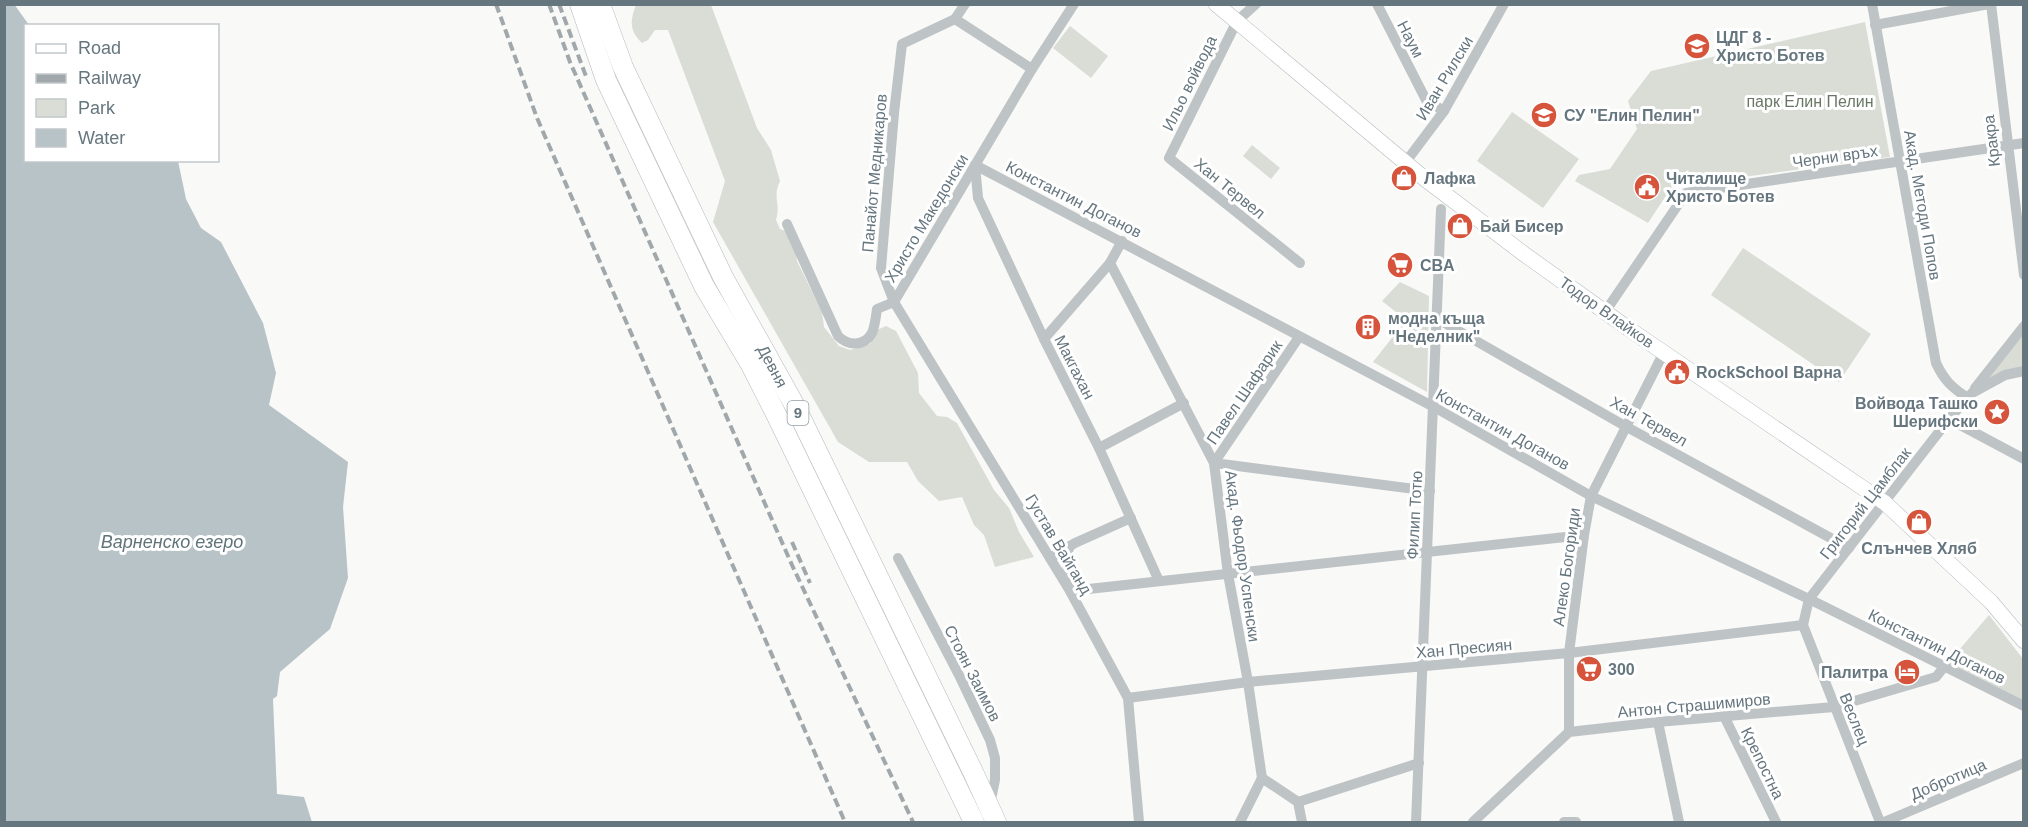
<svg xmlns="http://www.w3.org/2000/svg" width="2028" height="827" font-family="Arial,sans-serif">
<rect width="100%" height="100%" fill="#f9f9f7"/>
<g fill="#d9ddd6">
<path d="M 636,5 L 711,5 L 757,128 L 771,150 L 780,181 C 772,197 781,203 776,220 L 780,229 L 788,232 L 796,249 L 797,261 L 822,312 L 824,327 L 839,346 L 850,350 L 870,344 L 877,330 L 886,326 L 896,331 L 918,373 L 919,393 L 937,416 L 947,417 L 957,423 L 994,490 L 1009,508 L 1019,532 L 1034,557 L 995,567 L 984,535 L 974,525 L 962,497 L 939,501 L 918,481 L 907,462 L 869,462 L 838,442 L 713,222 L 725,181 L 668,30 L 655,30 L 648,40 L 642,43 C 629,31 630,20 636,5 Z"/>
<polygon points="1865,22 1890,157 1692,184 1688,170 1679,176 1648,223 1575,181 1579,175 1610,169 1637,129 1628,101 1651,71"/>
<polygon points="1070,26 1108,56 1091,78 1053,48"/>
<polygon points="1512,112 1579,159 1543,208 1477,161"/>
<polygon points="1252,145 1280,168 1271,179 1243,156"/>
<polygon points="1743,248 1871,334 1839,382 1711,295"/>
<polygon points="1400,282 1429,296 1427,392 1373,362 1406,320 1382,301"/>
<polygon points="2023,330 2023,369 1978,388"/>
<polygon points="1989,615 2023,659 2023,702 1949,665 1953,657"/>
</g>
<polygon fill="#b7c3c7" points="14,4 29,25 26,26 26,160 178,161 186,199 201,228 221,242 263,323 276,373 269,405 348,462 343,507 348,578 330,629 280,672 277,696 273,699 277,794 304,797 312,822 5,822 4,5"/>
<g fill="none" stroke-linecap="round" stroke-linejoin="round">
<defs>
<polyline id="secondary" points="1216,4 1425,179 1524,254 1629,329 1885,503 1991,602 2024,641"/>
<g id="highway">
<polyline points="580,4 606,80 704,286 750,363 776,414 974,822"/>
<polyline points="600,4 623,67 723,277 795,406 974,774 996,822"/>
</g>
</defs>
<use href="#secondary" stroke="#b3b9bd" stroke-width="16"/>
<use href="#highway" stroke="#b4b8bb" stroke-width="21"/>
<g stroke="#bec3c6" stroke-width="10">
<polyline points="965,4 955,19 902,44 894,113 881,268 894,302 1070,591 1128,698 1139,822"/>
<polyline points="1256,4 1237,21 1169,158 1300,263"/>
<polyline points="1377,4 1426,100 1444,111"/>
<path d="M 1872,4 L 1936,363 C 1944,380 1952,388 1968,398"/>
<polyline points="1991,4 2024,275"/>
<polyline points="955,19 1032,69"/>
<polyline points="1875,25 1989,4"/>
<polyline points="1405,163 1444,111 1504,4"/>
<polyline points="975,165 1434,407 1591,496 1809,599 2024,706"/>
<polyline points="975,165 978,198 1044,339 1099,448 1159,581"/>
<path d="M 787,224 L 838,336 C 848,346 864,347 872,333 C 875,326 876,316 877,309 L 894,302 L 1032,69 L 1074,4"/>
<polyline points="1110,263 1214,463 1228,574 1248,682 1262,778 1298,802 1302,822"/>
<polyline points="1605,312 1686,193 2024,143"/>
<polyline points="1436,318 1625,426 1849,548"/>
<polyline points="1299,337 1214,463 1430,491"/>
<polyline points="1044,339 1110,263 1122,241"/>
<polyline points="1975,388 2024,326"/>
<polyline points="1949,419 2024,459"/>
<polyline points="1099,448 1184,403"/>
<polyline points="1070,546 1066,556 1070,591 1584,535"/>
<polyline points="898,558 960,677 990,740 995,758 995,780 990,804"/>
<polyline points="1050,558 1075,543 1131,518"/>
<polyline points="1803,625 1809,599 1949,419 1972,393 2005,375 2024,371"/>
<polyline points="1803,625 1880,822"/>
<polyline points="1128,698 1248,682 1569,653 1803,625"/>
<polyline points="1724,716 1776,822"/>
<polyline points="1658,722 1679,822"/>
<polyline points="1569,732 1569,653 1584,535 1591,496 1664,352"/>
<polyline points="1298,802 1419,763"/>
<polyline points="1240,822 1262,778"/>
<polyline points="1416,822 1441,209"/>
<polyline points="1473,822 1569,732 1658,722 1834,707 1936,677 1944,667"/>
<polyline points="1564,822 1576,822"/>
<polyline points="1884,822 2024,763"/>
</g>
<use href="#secondary" stroke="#fff" stroke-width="15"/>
<use href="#highway" stroke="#fff" stroke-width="20"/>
<g stroke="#a0a8ac" stroke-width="4" stroke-dasharray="9 4.5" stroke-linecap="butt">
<polyline points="496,4 537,118 845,822"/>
<polyline points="549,4 570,62 792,565 913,822"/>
<polyline points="559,4 587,79"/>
<polyline points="792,542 810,583"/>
</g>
</g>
<defs>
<symbol id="school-disc" viewBox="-11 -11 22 22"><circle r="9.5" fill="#d5543b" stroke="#fff"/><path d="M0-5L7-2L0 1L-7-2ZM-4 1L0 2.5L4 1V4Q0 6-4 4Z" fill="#fff"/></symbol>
<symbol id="shop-disc" viewBox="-11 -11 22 22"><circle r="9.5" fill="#d5543b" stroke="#fff"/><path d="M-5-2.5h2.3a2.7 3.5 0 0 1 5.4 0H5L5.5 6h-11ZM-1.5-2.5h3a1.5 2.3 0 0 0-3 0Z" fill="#fff"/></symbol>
<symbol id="civic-disc" viewBox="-11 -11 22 22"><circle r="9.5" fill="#d5543b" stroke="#fff"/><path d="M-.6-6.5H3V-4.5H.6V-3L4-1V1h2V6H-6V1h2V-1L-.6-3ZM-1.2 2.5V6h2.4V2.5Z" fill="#fff"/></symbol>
<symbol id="supermarket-disc" viewBox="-11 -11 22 22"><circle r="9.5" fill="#d5543b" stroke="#fff"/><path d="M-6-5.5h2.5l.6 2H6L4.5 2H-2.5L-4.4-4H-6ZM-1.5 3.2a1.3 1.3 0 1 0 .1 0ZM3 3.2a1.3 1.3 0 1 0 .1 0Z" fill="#fff"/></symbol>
<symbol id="building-disc" viewBox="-11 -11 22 22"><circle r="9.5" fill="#d5543b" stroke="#fff"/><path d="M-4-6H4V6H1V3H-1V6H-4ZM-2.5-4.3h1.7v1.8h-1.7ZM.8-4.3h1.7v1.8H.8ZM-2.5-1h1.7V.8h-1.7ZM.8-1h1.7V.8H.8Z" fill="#fff"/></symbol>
<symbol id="sight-disc" viewBox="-11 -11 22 22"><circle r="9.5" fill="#d5543b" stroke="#fff"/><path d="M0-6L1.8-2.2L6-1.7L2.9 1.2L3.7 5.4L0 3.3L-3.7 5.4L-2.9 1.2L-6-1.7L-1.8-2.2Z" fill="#fff"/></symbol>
<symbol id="hotel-disc" viewBox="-11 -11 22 22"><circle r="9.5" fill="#d5543b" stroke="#fff"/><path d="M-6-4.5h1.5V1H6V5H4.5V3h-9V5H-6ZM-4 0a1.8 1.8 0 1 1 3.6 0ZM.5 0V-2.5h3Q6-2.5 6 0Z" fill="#fff"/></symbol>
</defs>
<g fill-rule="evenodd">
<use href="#school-disc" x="1682" y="31" width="30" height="30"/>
<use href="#school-disc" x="1529" y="100" width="30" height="30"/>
<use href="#shop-disc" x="1389" y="163" width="30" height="30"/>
<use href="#civic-disc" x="1632" y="172" width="30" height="30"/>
<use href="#shop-disc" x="1445" y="211" width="30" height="30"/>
<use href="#supermarket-disc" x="1385" y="250" width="30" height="30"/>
<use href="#building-disc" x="1353" y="312" width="30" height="30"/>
<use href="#civic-disc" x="1662" y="357" width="30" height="30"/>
<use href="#sight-disc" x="1982" y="397" width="30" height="30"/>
<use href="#shop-disc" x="1904" y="507" width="30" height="30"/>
<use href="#supermarket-disc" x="1574" y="654" width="30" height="30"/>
<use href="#hotel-disc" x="1892" y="657" width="30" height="30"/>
</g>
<g text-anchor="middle" stroke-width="6" stroke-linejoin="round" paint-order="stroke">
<rect fill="#fff" stroke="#949fa5" stroke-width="1.5" x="787.5" y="401" width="21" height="24" rx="4.5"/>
<g font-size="15" font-weight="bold" fill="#66767f">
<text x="798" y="418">9</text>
</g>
<g font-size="16" font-weight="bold" fill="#66767f" stroke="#fff" text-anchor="start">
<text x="1716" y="43">ЦДГ 8 -<tspan x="1716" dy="18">Христо Ботев</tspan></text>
<text x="1564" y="121">СУ "Елин Пелин"</text>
<text x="1424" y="184">Лафка</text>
<text x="1666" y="184">Читалище<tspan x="1666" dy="18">Христо Ботев</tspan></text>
<text x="1480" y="232">Бай Бисер</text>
<text x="1420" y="271">CBA</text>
<text x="1388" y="324">модна къща<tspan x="1388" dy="18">"Неделник"</tspan></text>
<text x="1696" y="378">RockSchool Варна</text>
<text x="1978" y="409" text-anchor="end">Войвода Ташко<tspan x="1978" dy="18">Шерифски</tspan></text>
<text x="1919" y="554" text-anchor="middle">Слънчев Хляб</text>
<text x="1608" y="675">300</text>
<text x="1888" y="678" text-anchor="end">Палитра</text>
</g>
<g font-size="16" fill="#66767f" stroke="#fff">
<text transform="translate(1411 39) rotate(63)" y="6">Наум</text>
<text transform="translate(1444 78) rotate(-59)" y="6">Иван Рилски</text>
<text transform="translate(1189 83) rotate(-64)" y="6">Ильо войвода</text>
<text transform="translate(1991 141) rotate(-97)" y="6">Кракра</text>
<text transform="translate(1835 156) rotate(-8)" y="6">Черни връх</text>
<text transform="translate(874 173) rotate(-85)" y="6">Панайот Медникаров</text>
<text transform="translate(1230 188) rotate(39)" y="6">Хан Тервел</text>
<text transform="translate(1074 199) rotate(27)" y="6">Константин Доганов</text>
<text transform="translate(1923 205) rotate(80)" y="6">Акад. Методи Попов</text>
<text transform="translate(926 218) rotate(-59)" y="6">Христо Македонски</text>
<text transform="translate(1607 312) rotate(35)" y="6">Тодор Влайков</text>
<text transform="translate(773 366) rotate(62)" y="6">Девня</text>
<text transform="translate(1075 367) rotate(63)" y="6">Макгахан</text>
<text transform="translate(1244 392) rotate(-56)" y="6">Павел Шафарик</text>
<text transform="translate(1649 421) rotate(29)" y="6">Хан Тервел</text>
<text transform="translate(1503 429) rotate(29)" y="6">Константин Доганов</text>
<text transform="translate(1865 503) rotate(-52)" y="6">Григорий Цамблак</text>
<text transform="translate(1414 515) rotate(-87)" y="6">Филип Тотю</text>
<text transform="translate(1059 544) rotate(59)" y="6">Густав Вайганд</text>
<text transform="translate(1243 556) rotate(82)" y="6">Акад. Фьодор Успенски</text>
<text transform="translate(1566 567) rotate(-82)" y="6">Алеко Богориди</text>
<text transform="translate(1937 646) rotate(26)" y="6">Константин Доганов</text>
<text transform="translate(1464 648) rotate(-5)" y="6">Хан Пресиян</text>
<text transform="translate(973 673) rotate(63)" y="6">Стоян Заимов</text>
<text transform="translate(1694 705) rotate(-5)" y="6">Антон Страшимиров</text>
<text transform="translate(1855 719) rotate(68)" y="6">Веслец</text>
<text transform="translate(1763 763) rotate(64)" y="6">Крепостна</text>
<text transform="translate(1948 779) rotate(-23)" y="6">Добротица</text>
</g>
<g font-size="16" fill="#697865" stroke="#fff">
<text x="1810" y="107">парк Елин Пелин</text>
</g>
<g font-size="18" font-style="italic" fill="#617479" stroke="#fff">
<text x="172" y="548">Варненско езеро</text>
</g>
</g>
<rect width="2028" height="827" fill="none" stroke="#66767f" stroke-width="12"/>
<rect x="24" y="24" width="195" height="138" fill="#ffffff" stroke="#c2c8cc" stroke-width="1.5"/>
<rect x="36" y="44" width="30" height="9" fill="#ffffff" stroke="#c2c8cc" stroke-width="1.5"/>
<text x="78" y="54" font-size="18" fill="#66767f">Road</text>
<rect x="36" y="74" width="30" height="9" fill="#a0a8ac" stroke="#c2c8cc" stroke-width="1.5"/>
<text x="78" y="84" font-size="18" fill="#66767f">Railway</text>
<rect x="36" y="99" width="30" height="18" fill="#d9ddd6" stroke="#c2c8cc" stroke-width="1.5"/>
<text x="78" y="114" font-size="18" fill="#66767f">Park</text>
<rect x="36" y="129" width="30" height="18" fill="#b7c3c7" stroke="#c2c8cc" stroke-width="1.5"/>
<text x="78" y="144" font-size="18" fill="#66767f">Water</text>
</svg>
